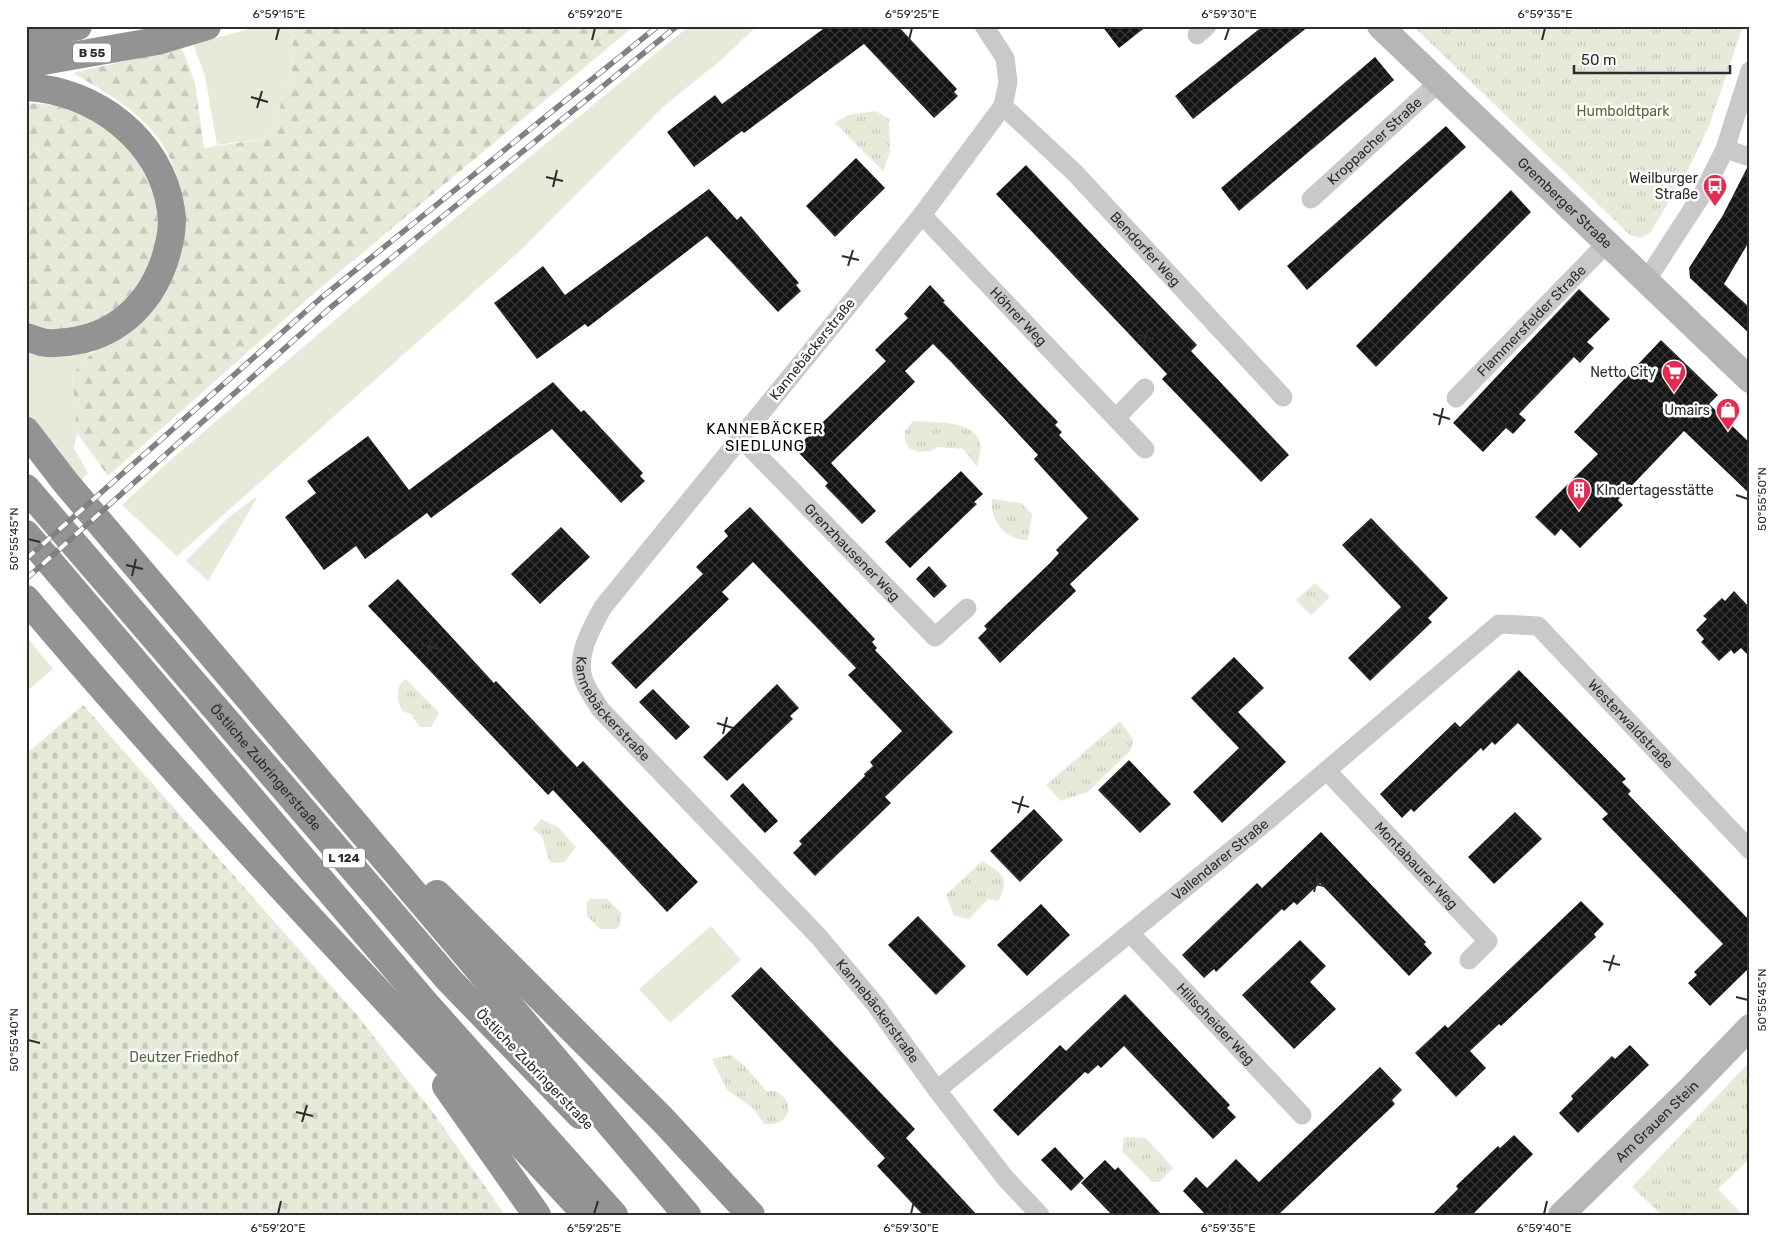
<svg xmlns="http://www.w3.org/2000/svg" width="1776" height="1241" font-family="Rubik,sans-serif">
<defs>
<pattern id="forest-firs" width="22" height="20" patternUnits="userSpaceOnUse" patternTransform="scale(1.25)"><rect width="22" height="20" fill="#e5ead9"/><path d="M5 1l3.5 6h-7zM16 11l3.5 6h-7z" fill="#c5c9ba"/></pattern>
<pattern id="cemetery-stones" width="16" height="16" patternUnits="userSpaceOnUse" patternTransform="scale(1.25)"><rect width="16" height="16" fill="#e5ead9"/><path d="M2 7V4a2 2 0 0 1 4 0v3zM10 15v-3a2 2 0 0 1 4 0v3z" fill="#c5c9ba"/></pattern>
<pattern id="park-tufts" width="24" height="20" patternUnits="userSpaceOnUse" patternTransform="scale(1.25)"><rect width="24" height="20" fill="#e5ead9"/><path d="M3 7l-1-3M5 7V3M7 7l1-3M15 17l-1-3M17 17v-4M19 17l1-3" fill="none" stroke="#c5c9ba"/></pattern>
<pattern id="building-cross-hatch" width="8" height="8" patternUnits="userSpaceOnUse" patternTransform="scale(1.25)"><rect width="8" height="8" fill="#131313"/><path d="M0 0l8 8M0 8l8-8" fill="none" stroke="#363636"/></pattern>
</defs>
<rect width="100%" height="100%" fill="#fff"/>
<g fill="#e5ead9">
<polygon points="260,26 293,26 292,70 270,138 217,145 205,76 193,44"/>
<polygon points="689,26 757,26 721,60 664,106 521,250 177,556 122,505 166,464 431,238"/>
<polygon points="93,350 72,376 77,433 74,448 88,473 80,481 43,439 26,415 26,354 48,356"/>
<polygon points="254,498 257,498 208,581 186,561 227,519"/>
<polygon points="26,636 53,669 26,692"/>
<polygon points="711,926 741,960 670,1023 639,989"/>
</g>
<g fill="url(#forest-firs)">
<path d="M 293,26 L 634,26 L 312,295 L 108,476 L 77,433 L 72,375 C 92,351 110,335 135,315 C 145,307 160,299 167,288 C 180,269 180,249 181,226 C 181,216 183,205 181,196 C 172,130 125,103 73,73 L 182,48 L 195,83 L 204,148 L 270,138 L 292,70 Z"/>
<polygon points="26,103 69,106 124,138 153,188 159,215 158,243 151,266 127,302 108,316 82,327 43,332 26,328"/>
</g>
<polygon fill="url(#cemetery-stones)" points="83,705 357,1015 434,1114 505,1215 26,1215 26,754"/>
<g fill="url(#park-tufts)">
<polygon points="1413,26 1743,26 1709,126 1689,168 1650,233 1640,238 1630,235"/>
<polygon points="876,111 889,119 890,152 883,171 835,123 848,115"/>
<path d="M 913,421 C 933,423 974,419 980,443 C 982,449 978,460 977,467 L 963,449 L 938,447 L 931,451 L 919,452 L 910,449 L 905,440 L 905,431 Z"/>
<path d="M 992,499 L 1021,503 L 1032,514 L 1028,540 C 1006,541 989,520 992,499 Z"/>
<polygon points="1315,583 1330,597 1311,615 1296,600"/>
<polygon points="406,679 439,713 431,727 420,727 411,714 402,711 398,699 399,685"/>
<polygon points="1120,721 1133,739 1131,750 1088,792 1061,801 1046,785"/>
<polygon points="541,819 558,827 576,847 565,862 551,863 549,860 542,836 533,829"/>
<path d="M 982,861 C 1002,873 1011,878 998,901 L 988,899 L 969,919 L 954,916 L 946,895 Z"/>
<polygon points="590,899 607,899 621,913 620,925 617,929 600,929 587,916 587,902"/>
<path d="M 731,1055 L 745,1066 L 766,1091 L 776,1091 C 798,1104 789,1127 764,1124 L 753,1108 L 727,1090 L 712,1059 Z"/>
<polygon points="1750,1061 1750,1158 1718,1189 1743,1215 1662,1215 1632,1187"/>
<polygon points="1124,1137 1146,1138 1173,1168 1159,1182 1152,1182 1122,1151"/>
</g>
<g fill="url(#building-cross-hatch)">
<polygon points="827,26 898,26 957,89 954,92 958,96 934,118 864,44 744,133 742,131 694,167 667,132 715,95 722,104"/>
<polygon points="1102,26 1147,26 1119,48"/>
<polygon points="1263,26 1309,26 1193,119 1175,96"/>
<polygon points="1375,57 1394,80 1239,211 1221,188"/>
<polygon points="1446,126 1466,147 1307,290 1287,266"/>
<polygon points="856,158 885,188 835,237 806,206"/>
<polygon points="1026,165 1197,345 1191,351 1289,455 1261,482 1162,379 1167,374 996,194"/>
<polygon points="1747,168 1750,168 1750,240 1724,284 1750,308 1750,334 1690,278 1689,268 1723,215"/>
<polygon points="709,189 737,220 741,216 799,283 796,285 801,291 778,312 707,236 588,327 585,324 537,359 494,303 543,266 565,295"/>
<polygon points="1511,190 1531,212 1376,367 1356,346"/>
<polygon points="930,285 945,301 943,302 1058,422 1055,425 1062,432 1059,435 1139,519 1070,584 1076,591 1000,663 978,638 987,629 984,626 1050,563 1059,553 1056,550 1088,518 1034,459 1038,455 951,362 933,344 905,371 915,382 831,463 876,511 862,524 825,486 828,483 795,449 886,361 875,350 908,318 904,314"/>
<polygon points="1579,289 1610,319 1587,342 1594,348 1580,363 1574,357 1519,414 1526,420 1513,434 1506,428 1483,452 1453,423"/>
<polygon points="1661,340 1718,395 1709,404 1750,443 1750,494 1684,431 1618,500 1623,505 1580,548 1561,529 1555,536 1535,517 1598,454 1574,432"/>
<polygon points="553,382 581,412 584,410 643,473 640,476 645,481 621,503 552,429 431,518 427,513 365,559 356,546 324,570 285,517 316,493 307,481 368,436 409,490"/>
<polygon points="961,471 983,494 974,502 977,504 910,568 885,542"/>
<polygon points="750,507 875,639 872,642 877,648 875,650 953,732 885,797 891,803 815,876 793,853 802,844 799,841 865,776 864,774 873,766 870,762 902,731 848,675 856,668 753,562 722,592 729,599 636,689 611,663 703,574 696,567 728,536 724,531"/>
<polygon points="1371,518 1448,598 1428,618 1432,622 1370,681 1348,658 1401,607 1342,545"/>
<polygon points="561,527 590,557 540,604 511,574"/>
<polygon points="929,566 947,586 934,598 916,579"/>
<polygon points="398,579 494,683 496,681 577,767 583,761 698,882 667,912 553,790 548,795 368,606"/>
<polygon points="1734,591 1750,608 1750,657 1741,648 1734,654 1731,650 1719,661 1701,642 1704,639 1696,630 1707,619 1703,616 1722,598 1725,601"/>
<polygon points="1234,657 1264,688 1238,712 1286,762 1222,823 1193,792 1239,748 1191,698"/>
<polygon points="1519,670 1626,779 1622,782 1631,791 1628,794 1750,921 1750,967 1710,1006 1688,983 1697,975 1694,972 1723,944 1602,819 1608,814 1518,723 1495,745 1492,742 1483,751 1481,748 1414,812 1411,809 1402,818 1380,794 1455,722 1460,727"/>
<polygon points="777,684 799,708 790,716 793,719 727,781 703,757"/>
<polygon points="653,689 690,727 676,740 639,702"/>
<polygon points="1129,760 1171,804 1140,833 1098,790"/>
<polygon points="743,783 778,821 765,833 730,796"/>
<polygon points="1034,809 1063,840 1020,882 990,851"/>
<polygon points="1515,812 1542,839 1494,884 1468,857"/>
<polygon points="1321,832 1426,942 1424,944 1432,953 1409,976 1320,883 1297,905 1294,902 1284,911 1282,909 1216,972 1214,969 1204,978 1182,955 1257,883 1262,888"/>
<polygon points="1581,901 1604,924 1594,934 1596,937 1501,1026 1499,1024 1470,1051 1486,1068 1456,1097 1415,1053 1445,1025 1448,1028"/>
<polygon points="1041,904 1070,935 1027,976 997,945"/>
<polygon points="918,916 966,966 936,995 888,945"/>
<polygon points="1300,940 1326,966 1310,982 1336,1009 1294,1049 1242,995"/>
<polygon points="761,967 915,1129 906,1138 977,1215 923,1215 877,1166 885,1158 731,996"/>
<polygon points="1125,994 1230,1105 1227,1108 1236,1117 1213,1139 1124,1046 1101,1068 1098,1065 1088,1074 1085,1072 1018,1136 993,1110 1060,1045 1066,1051"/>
<polygon points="1630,1045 1649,1065 1578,1133 1559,1113 1573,1099 1571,1096 1612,1056 1615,1059"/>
<polygon points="1380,1067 1402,1090 1392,1100 1395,1104 1278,1215 1206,1215 1183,1191 1196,1177 1207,1188 1236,1159 1259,1182"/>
<polygon points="1514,1135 1533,1154 1472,1215 1432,1215 1458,1189 1456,1186 1498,1146 1500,1148"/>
<polygon points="1055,1147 1084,1178 1071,1191 1041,1160"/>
<polygon points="1105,1160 1115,1170 1118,1167 1162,1215 1112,1215 1081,1183"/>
</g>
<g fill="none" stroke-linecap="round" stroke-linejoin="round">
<g stroke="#c9c9c9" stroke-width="19">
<path id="s1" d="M 984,26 L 1005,58 L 1008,82 L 1003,106 L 922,215 L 603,607 C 591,629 575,655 584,681 C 588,691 595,700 600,709 L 819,937 L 875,1004 L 937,1090 L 1006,1179 L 1040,1215"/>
<polyline points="1197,35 1207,26"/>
<path id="s2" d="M 1003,106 L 1074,172 L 1283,397"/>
<polyline points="1725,149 1750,157"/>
<path id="s3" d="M 1311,199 L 1439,82"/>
<path id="s4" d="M 922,215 L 1145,449"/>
<polyline points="1646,281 1703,193 1725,149 1750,71"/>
<path id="s5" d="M 1456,398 L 1606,244"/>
<polyline points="1116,418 1145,388"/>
<path id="s6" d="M 740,437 L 935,637 L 967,608"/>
<path id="s7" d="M 1327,771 L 1488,941 L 1469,960"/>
<path id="s8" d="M 1130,933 L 1302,1115"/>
<path id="s9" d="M 937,1090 L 1260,827 L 1499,624 L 1538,626 L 1750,850"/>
</g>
<g stroke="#b6b6b6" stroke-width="26">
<path id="s10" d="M 1380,26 L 1750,380"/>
<path id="s11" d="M 1561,1215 L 1691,1088 L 1750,1027"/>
</g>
<g stroke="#939393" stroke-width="28">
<polyline points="26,38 78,26"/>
<polyline points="26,64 157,41 207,26"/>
<path d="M 26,87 C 95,90 161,140 171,210 C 174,228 169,246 164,262 C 148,307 114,337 67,342 C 61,342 54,344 48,343 C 41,343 33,339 26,337"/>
<polyline points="26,431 66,483 687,1215"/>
<path id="s12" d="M 26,488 L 449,980 L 580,1115"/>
<polyline points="26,534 426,1004 614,1215"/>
<path d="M 26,599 C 205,811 398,1012 587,1215"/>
<polyline points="437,894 663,1120 751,1215"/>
<polyline points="446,1086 537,1215"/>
</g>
<defs>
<g id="rail">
<polyline points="26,559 321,298 658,26"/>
<polyline points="26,579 330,308 677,26"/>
</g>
</defs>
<use href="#rail" stroke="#818181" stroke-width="5.5"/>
<use href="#rail" stroke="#fff" stroke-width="4" stroke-dasharray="11" stroke-linecap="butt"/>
</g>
<path fill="none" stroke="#2c2c2c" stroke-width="2" d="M 276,40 L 279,28M 592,40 L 595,28M 909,40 L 912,28M 1225,40 L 1229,28M 1542,40 L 1545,28M 251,97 L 268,102M 257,108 L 262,91M 546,177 L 563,181M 553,187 L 557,170M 842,256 L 859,260M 848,266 L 853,250M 1137,335 L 1154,339M 1143,346 L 1148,329M 1433,414 L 1450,419M 1439,425 L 1443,408M 1736,495 L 1748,499M 28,539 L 40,542M 126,565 L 143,569M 132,576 L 136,559M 421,644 L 438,649M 427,655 L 432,638M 717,723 L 733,728M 723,734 L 727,717M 1012,802 L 1029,807M 1018,813 L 1023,796M 1307,882 L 1324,886M 1314,892 L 1318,875M 1603,961 L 1620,965M 1609,971 L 1614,955M 1736,997 L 1748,1000M 28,1040 L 40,1043M 296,1112 L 313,1116M 302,1122 L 307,1105M 278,1214 L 281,1201M 594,1214 L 598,1201M 911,1214 L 914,1201M 1228,1214 L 1231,1201M 1544,1214 L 1547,1201"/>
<defs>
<symbol id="bus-pin" viewBox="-11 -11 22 30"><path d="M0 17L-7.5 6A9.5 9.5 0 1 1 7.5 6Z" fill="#e62b51" stroke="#fff"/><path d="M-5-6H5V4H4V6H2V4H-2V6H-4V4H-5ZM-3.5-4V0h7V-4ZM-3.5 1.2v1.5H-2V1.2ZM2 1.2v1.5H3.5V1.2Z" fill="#fff"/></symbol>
<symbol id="supermarket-pin" viewBox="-11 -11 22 30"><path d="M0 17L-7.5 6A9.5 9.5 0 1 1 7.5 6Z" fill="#e62b51" stroke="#fff"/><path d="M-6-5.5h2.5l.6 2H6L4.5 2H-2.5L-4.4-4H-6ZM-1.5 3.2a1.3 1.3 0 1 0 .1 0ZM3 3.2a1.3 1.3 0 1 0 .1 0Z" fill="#fff"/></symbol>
<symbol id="shop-pin" viewBox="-11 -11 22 30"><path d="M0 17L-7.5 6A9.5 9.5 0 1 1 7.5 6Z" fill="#e62b51" stroke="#fff"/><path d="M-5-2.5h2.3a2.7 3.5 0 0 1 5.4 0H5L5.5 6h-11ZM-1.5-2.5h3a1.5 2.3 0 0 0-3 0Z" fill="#fff"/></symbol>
<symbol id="building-pin" viewBox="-11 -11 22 30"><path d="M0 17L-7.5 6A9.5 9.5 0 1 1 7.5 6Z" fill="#e62b51" stroke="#fff"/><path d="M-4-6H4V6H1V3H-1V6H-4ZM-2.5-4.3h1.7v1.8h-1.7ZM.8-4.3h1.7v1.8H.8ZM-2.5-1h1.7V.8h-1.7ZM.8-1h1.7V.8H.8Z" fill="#fff"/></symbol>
</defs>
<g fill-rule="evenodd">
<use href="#bus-pin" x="1701" y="172" width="28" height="38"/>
<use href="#supermarket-pin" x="1660" y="358" width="28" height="38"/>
<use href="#shop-pin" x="1714" y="396" width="28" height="38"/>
<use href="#building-pin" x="1565" y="476" width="28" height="38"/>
</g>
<g text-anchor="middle" stroke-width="5" stroke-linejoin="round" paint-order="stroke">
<g fill="#fff" stroke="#6b6b6b" stroke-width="1">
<rect x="73" y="43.5" width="38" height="19" rx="4"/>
<rect x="323" y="848.5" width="42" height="19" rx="4"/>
</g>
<g font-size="12" font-weight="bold" fill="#2c2c2c">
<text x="92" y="57">B 55</text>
<text x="344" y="862">L 124</text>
</g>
<g font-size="14" fill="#55683a" stroke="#fff">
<text x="1623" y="116">Humboldtpark</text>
<text x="184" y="1062">Deutzer Friedhof</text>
</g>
<g font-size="14" fill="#2c2c2c" stroke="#fff">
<text dy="5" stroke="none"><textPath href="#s3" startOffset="86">Kroppacher Straße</textPath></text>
<text dy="5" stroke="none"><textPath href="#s10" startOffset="256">Gremberger Straße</textPath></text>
<text dy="5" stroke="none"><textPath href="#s2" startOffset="202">Bendorfer Weg</textPath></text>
<text dy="5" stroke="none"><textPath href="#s4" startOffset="140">Höhrer Weg</textPath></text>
<text dy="5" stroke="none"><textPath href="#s5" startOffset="108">Flammersfelder Straße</textPath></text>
<text transform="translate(812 349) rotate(-51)" y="5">Kannebäckerstraße</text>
<text dy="5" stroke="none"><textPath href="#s6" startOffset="161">Grenzhausener Weg</textPath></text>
<text dy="5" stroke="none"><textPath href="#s1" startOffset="845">Kannebäckerstraße</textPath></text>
<text dy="5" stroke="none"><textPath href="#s9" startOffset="904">Westerwaldstraße</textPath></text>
<text dy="5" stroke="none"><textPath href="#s12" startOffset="368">Östliche Zubringerstraße</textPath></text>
<text dy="5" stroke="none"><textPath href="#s9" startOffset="365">Vallendarer Straße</textPath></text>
<text dy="5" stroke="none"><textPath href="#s7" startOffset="130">Montabaurer Weg</textPath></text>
<text dy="5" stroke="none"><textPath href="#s1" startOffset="1250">Kannebäckerstraße</textPath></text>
<text dy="5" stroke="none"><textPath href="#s8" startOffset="125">Hillscheider Weg</textPath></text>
<text transform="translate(535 1069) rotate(46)" y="5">Östliche Zubringerstraße</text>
<text dy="5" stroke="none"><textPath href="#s11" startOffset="134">Am Grauen Stein</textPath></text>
</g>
<g font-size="14" fill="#2c2c2c" stroke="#fff" text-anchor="end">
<text x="1698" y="183">Weilburger<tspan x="1698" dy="16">Straße</tspan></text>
<text x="1656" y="377">Netto City</text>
<text x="1710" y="415">Umairs</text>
<text x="1596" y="495" text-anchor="start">KIndertagesstätte</text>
</g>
<g font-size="15" letter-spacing="1" fill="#000" stroke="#fff">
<text x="765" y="434">KANNEBÄCKER<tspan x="765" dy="17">SIEDLUNG</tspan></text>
</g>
</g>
<rect width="1776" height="1241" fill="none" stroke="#ffffff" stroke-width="55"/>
<path d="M1574 65v8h156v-8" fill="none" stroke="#2c2c2c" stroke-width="2.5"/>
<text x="1581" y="65" font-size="15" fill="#2c2c2c" stroke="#ffffff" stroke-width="4" paint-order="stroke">50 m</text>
<rect x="28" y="28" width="1720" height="1186" fill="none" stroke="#2c2c2c" stroke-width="2"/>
<g font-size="12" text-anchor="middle" fill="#2c2c2c">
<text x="279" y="18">6°59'15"E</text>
<text x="595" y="18">6°59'20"E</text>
<text x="912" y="18">6°59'25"E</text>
<text x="1229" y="18">6°59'30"E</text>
<text x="1545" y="18">6°59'35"E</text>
<text transform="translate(1762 499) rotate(-90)" y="4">50°55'50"N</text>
<text transform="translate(14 539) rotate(-90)" y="4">50°55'45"N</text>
<text transform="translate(1762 1000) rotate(-90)" y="4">50°55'45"N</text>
<text transform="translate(14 1040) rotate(-90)" y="4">50°55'40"N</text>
<text x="278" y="1232">6°59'20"E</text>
<text x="594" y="1232">6°59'25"E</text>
<text x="911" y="1232">6°59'30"E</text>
<text x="1228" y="1232">6°59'35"E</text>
<text x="1544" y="1232">6°59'40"E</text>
</g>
</svg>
